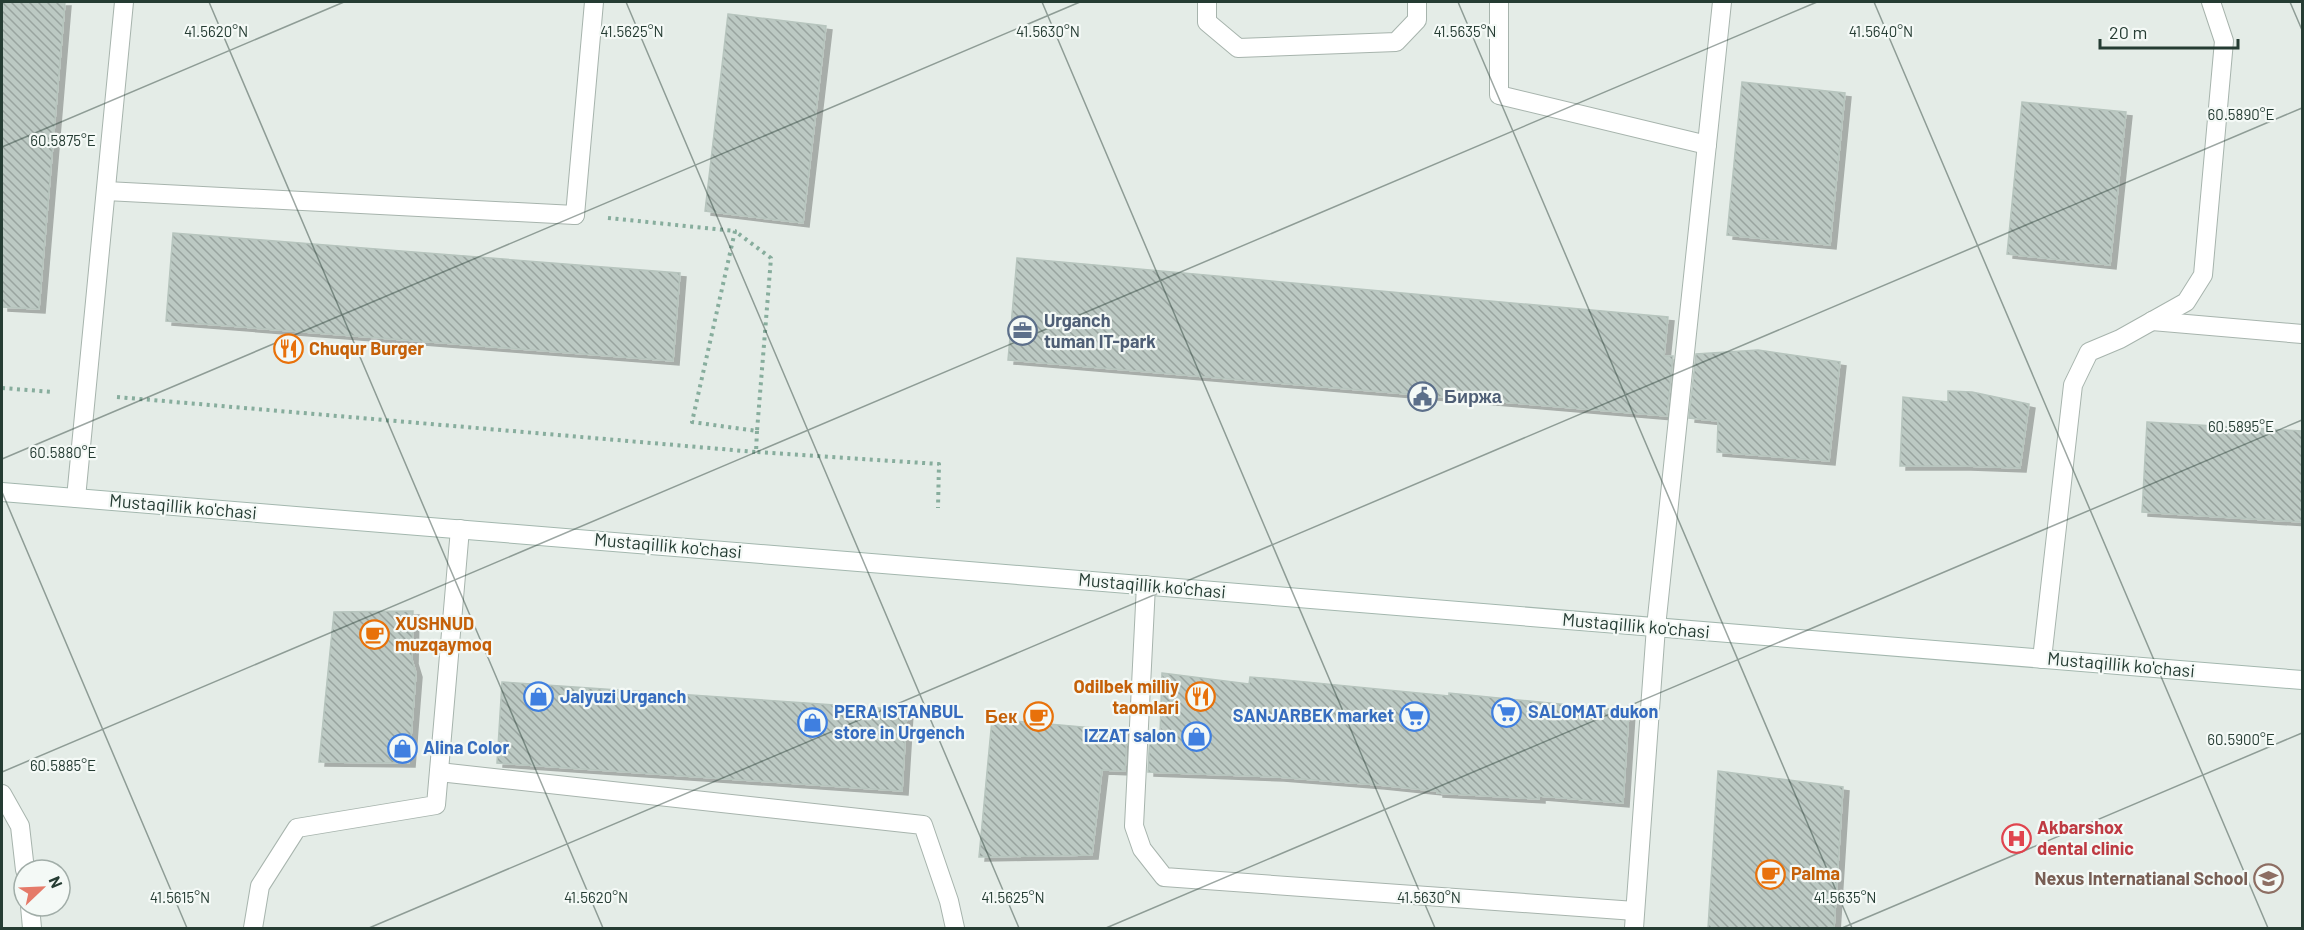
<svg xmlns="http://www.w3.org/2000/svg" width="2304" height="930" font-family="Barlow,sans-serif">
<defs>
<pattern id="building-back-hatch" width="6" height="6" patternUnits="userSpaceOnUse" patternTransform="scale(1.5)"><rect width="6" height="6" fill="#bcc9c3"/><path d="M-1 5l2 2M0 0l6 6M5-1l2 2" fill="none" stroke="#99a49f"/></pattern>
<filter id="shadow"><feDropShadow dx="6" dy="4" stdDeviation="0" flood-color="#0004"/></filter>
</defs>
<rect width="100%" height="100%" fill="#e4ece7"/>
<g fill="url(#building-back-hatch)" stroke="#b7c5be" stroke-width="1.5" filter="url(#shadow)">
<polygon points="2,2 65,2 39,309 2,307"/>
<polygon points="728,14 826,26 803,223 705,211"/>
<polygon points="1742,82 1845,93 1830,245 1727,235"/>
<polygon points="2022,102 2126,112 2110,265 2007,254"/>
<polygon points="173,233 680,273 673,361 166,321"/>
<polygon points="1017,258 1668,317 1664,356 1673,356 1667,416 1008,360"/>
<polygon points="1758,350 1840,362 1829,461 1717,452 1718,421 1689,418 1696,354"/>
<polygon points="1948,391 1972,392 2029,404 2020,468 1965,466 1900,466 1903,397 1948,402"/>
<polygon points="2147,422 2302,431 2302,522 2142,512"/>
<polygon points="413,611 412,660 416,673 409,763 319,762 334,612"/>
<polygon points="1162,673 1249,684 1250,677 1275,679 1449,696 1449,693 1629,711 1623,803 1539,796 1539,799 1437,793 1437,791 1379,785 1278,777 1148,772 1150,734 1160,735"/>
<polygon points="502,682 907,710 902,791 497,763"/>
<polygon points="992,719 1127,731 1125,771 1102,770 1092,855 979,857"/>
<polygon points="1718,771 1843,787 1834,928 1708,928"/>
</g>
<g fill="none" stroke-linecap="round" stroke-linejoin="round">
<defs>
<g id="lane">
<polyline points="1207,2 1207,22 1238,48 1396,42 1417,20 1417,2"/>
<polyline points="1499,21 1499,2"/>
<polyline points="106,191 575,215"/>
<polyline points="2152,321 2302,334"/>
<polyline points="76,498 124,2"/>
<polyline points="1146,585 1134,826 1142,849 1164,877 1635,911"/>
<polyline points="2042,659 2073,385 2089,352 2120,339 2186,302 2203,275 2224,41 2211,2"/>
<polyline points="2,794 20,826 25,870"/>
<polyline points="30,906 32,928"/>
<polyline points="253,928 260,886 297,828 436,805 460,529"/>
</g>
<g id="street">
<polyline points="1499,21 1499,95 1707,145"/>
<polyline points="575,215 594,2"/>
<polyline points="439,772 923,825 949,901 955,928"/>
<polyline points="1634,928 1656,627 1722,2"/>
</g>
<polyline id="secondary" points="2,492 2302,680"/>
</defs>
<use href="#lane" stroke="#a7b4ad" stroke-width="20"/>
<use href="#street" stroke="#a7b4ad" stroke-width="20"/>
<use href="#secondary" stroke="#a3b7ae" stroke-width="20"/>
<g stroke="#87ad9d" stroke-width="4" stroke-dasharray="3 4.5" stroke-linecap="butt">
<polyline points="608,218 735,231 692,422 757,431 771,258 735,231"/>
<polyline points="2,388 53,392"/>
<polyline points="117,397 756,452"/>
<polyline points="757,431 756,452 939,464 938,508"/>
</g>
<use href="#lane" stroke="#fff" stroke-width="18"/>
<use href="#street" stroke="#fff" stroke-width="18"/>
<use href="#secondary" stroke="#fff" stroke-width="18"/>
</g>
<path fill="none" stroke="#253c33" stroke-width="1.5" stroke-opacity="0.45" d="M 209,2 L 603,928M 626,2 L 1019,928M 1042,2 L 1435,928M 1458,2 L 1852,928M 1874,2 L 2268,928M 2290,2 L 2302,30M 2,147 L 344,2M 2,459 L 1080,2M 2,492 L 187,928M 2,772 L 1817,2M 369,928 L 2302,108M 1106,928 L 2302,420M 1842,928 L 2302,733"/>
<defs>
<symbol id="office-ring" viewBox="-11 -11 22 22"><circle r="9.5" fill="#f4f9f6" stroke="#5c6f8a" stroke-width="1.5"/><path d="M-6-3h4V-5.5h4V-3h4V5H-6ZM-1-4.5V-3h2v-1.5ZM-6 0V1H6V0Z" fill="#5c6f8a"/></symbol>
<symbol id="restaurant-ring" viewBox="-11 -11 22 22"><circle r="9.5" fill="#f4f9f6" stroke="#e8710a" stroke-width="1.5"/><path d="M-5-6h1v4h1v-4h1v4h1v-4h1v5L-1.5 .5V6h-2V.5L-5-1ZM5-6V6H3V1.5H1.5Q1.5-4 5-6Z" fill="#e8710a"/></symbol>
<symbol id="civic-ring" viewBox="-11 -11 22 22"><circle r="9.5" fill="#f4f9f6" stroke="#5c6f8a" stroke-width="1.5"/><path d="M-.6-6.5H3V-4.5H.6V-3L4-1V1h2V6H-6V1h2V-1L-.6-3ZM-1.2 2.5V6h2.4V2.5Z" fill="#5c6f8a"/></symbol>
<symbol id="cafe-ring" viewBox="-11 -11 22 22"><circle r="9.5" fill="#f4f9f6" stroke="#e8710a" stroke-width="1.5"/><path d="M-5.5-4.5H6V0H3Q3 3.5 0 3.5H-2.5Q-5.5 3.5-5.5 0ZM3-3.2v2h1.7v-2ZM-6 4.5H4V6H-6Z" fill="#e8710a"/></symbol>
<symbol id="shop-ring" viewBox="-11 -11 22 22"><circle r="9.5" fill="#f4f9f6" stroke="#3f7fe0" stroke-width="1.5"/><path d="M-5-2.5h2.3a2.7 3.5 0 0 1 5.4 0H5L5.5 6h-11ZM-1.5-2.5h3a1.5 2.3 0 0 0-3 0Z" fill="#3f7fe0"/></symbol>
<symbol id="supermarket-ring" viewBox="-11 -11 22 22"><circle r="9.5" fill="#f4f9f6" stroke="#3f7fe0" stroke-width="1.5"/><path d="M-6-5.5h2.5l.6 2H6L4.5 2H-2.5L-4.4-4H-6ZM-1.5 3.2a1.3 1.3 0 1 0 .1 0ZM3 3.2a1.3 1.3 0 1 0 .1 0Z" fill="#3f7fe0"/></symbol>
<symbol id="hospital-ring" viewBox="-11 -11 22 22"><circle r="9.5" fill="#f4f9f6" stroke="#e0444e" stroke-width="1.5"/><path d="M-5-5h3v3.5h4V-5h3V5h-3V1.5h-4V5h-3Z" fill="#e0444e"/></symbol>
<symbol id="school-ring" viewBox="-11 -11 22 22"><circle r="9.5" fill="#f4f9f6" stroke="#8d6e63" stroke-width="1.5"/><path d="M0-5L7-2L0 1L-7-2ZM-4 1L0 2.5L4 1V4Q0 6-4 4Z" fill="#8d6e63"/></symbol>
</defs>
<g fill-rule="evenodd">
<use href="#office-ring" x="1006" y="314" width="33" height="33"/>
<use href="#restaurant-ring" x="272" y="332" width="33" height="33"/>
<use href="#civic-ring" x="1406" y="380" width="33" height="33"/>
<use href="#cafe-ring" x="358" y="618" width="33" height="33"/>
<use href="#shop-ring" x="522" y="680" width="33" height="33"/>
<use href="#restaurant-ring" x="1184" y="680" width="33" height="33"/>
<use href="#supermarket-ring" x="1490" y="696" width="33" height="33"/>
<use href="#supermarket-ring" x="1398" y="700" width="33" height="33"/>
<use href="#cafe-ring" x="1022" y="700" width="33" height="33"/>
<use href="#shop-ring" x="796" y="706" width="33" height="33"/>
<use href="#shop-ring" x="1180" y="720" width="33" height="33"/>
<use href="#shop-ring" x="386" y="732" width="33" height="33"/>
<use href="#hospital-ring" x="2000" y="822" width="33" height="33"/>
<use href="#cafe-ring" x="1754" y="858" width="33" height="33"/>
<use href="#school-ring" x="2252" y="862" width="33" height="33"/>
</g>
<g text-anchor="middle" stroke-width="4.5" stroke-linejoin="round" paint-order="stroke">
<g font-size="18" font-weight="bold" fill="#4e5e75" stroke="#f4f9f6" text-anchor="start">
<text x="1044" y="327">Urganch<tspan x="1044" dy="21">tuman IT-park</tspan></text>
<text x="1444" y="403">Биржа</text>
</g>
<g font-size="18" font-weight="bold" fill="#c56008" stroke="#f4f9f6" text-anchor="start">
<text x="309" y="355">Chuqur Burger</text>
<text x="395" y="630">XUSHNUD<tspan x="395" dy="21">muzqaymoq</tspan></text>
<text x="1179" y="693" text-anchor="end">Odilbek milliy<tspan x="1179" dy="21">taomlari</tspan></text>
<text x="1017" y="723" text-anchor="end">Бек</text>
<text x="1791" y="880">Palma</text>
</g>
<g font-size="18" fill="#253c33" stroke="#f4f9f6">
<text transform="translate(183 507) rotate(5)" y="6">Mustaqillik ko'chasi</text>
<text transform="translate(668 546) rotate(5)" y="6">Mustaqillik ko'chasi</text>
<text transform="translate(1152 586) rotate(5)" y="6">Mustaqillik ko'chasi</text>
<text transform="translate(1636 626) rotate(5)" y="6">Mustaqillik ko'chasi</text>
<text transform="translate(2121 665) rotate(5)" y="6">Mustaqillik ko'chasi</text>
</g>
<g font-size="18" font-weight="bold" fill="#366cbe" stroke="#f4f9f6" text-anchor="start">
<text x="560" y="703">Jalyuzi Urganch</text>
<text x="834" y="718">PERA ISTANBUL<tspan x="834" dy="21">store in Urgench</tspan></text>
<text x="1528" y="718">SALOMAT dukon</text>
<text x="1394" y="722" text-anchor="end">SANJARBEK market</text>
<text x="1176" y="742" text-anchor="end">IZZAT salon</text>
<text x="423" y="754">Alina Color</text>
</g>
<g font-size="18" font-weight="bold" fill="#be3a42" stroke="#f4f9f6" text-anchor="start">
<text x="2037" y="834">Akbarshox<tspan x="2037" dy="21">dental clinic</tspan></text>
</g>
<g font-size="18" font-weight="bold" fill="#785e54" stroke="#f4f9f6" text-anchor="end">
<text x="2248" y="885">Nexus Internatianal School</text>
</g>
</g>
<g font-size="15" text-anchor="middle" fill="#253c33" stroke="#f4f9f6" stroke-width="4.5" stroke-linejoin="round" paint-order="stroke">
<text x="216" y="37">41.5620°N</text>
<text x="632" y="37">41.5625°N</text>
<text x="1048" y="37">41.5630°N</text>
<text x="1465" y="37">41.5635°N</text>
<text x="1881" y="37">41.5640°N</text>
<text x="2241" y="120">60.5890°E</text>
<text x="63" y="146">60.5875°E</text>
<text x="2241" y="432">60.5895°E</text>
<text x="63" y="458">60.5880°E</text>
<text x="2241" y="745">60.5900°E</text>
<text x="63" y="771">60.5885°E</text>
<text x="180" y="903">41.5615°N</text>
<text x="596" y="903">41.5620°N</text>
<text x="1013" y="903">41.5625°N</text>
<text x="1429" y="903">41.5630°N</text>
<text x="1845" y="903">41.5635°N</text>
</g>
<rect width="2304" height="930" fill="none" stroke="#253c33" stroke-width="6"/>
<g transform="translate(42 888) rotate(67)"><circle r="28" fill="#f4f9f6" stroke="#a1ada8" stroke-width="1.5"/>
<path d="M0-4.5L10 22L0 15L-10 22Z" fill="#e57a69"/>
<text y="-9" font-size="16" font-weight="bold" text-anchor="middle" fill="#253c33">N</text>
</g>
<path d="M2100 39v9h138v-9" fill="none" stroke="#253c33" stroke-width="3"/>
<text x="2109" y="39" font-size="18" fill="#253c33" stroke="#f4f9f6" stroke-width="4.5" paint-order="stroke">20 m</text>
</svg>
